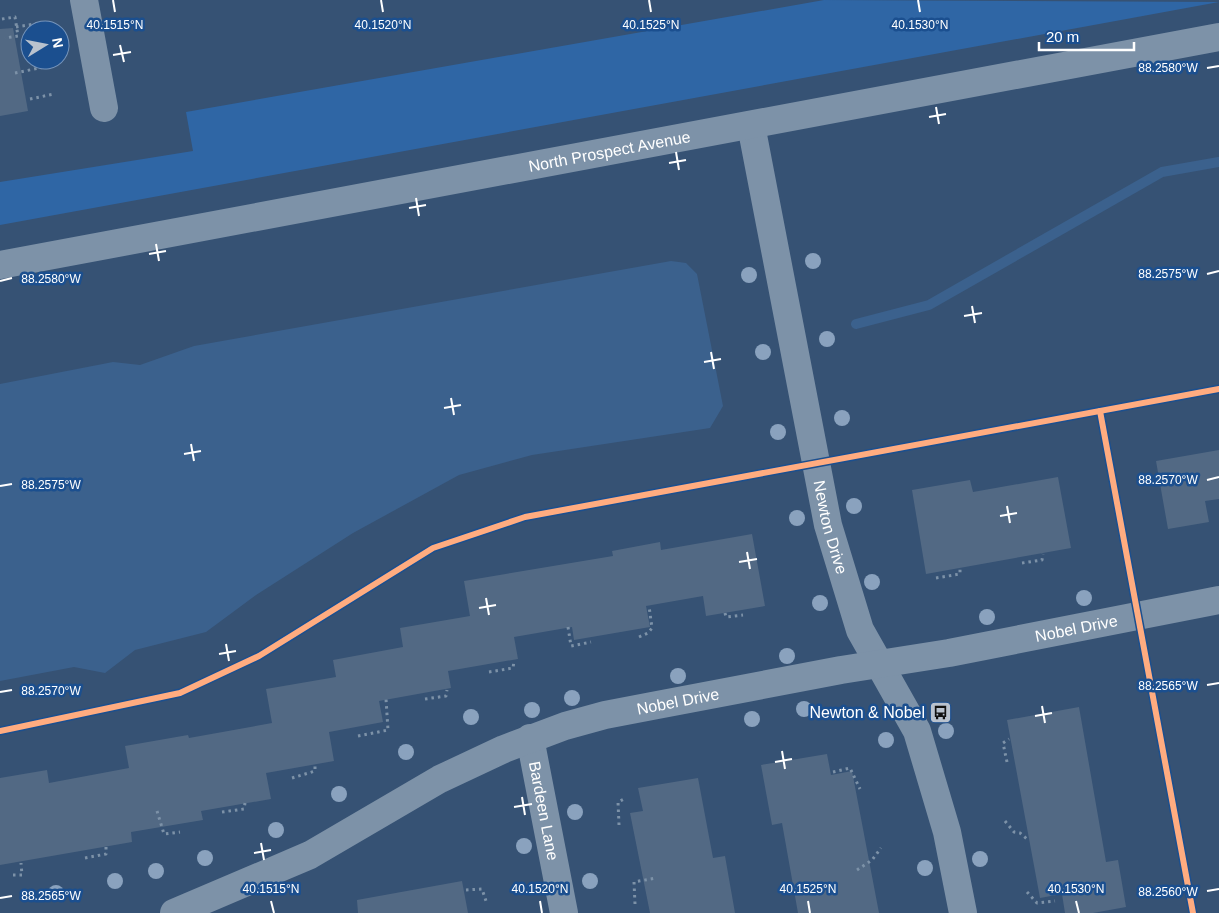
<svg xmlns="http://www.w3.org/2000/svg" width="1219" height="913" font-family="Arial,sans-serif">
<rect width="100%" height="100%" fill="#365274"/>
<polygon fill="#2f66a5" points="824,0 1219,2 0,225 0,182 193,151 186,112"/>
<polygon fill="#3b618d" points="671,261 686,263 697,274 723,406 710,428 532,455 459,475 353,533 256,595 206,632 135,650 105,673 74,667 0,681 0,384 113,362 140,365 194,346"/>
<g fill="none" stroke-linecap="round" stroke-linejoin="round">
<polyline stroke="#3b618d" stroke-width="10" points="856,324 929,305 1162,172 1219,162"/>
</g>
<g fill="#526984">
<polygon points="13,28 28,111 0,116 0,29"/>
<polygon points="1219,450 1219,499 1205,501 1209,522 1168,529 1156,461"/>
<polygon points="1058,477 1071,548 926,574 912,490 970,480 973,492"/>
<polygon points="752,534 765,606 706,616 703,596 646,606 650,627 574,640 572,627 514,637 518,659 448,671 451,688 379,701 383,722 329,732 334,761 266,773 271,799 201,811 203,820 131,832 132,842 0,865 0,778 47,770 49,783 129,768 125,746 188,735 189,738 272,723 266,689 336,677 333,660 403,647 400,628 470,616 464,581 613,556 612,551 660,542 661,550"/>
<polygon points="1079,707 1106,862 1118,860 1126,907 1093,913 1065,913 1062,894 1040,898 1007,720"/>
<polygon points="827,754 831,775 852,771 879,913 798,913 782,823 772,825 761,765"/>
<polygon points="698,778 713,858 725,856 735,913 650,913 630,813 643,811 638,788"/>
<polygon points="462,881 468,913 358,913 357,900"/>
</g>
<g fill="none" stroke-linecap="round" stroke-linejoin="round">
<g stroke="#7d92a8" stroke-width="3" stroke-dasharray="2.5 4" stroke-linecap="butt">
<polyline points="2,19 15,17 18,36 5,38"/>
<polyline points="16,27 41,23"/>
<polyline points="15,73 49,66"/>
<polyline points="30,99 54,94"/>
<polyline points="1022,563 1042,560 1043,554"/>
<polyline points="936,578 960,574 960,568"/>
<polyline points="725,613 726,617 743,615"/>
<polyline points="568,627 571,646 591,642"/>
<polyline points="639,637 648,633 652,628 649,606"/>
<polyline points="489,672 513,668 514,661"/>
<polyline points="425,699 446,696 447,690"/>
<polyline points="358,736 388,730 386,699"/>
<polyline points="1007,762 1003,743 1009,739"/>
<polyline points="833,772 850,768 860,789"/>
<polyline points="292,778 315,771 315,765"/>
<polyline points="157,811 164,834 180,832"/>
<polyline points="222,812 244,809 245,803"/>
<polyline points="1005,821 1014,832 1020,833 1027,839"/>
<polyline points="619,825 618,802 624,799"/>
<polyline points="85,858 106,854 106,847"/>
<polyline points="857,870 872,860 881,848"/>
<polyline points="13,875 22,875 21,863"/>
<polyline points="466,890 482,889 486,901"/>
<polyline points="1027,892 1037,903 1055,901"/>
<polyline points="635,904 634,882 656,878"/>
</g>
<g stroke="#7d92a8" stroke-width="28">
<polyline points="84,0 104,108"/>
<path id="s1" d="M 751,125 L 828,525 L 860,630 L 917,731 L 947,832 L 963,913"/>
<path id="s2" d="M 530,738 L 564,913"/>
<path id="s3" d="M 174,913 L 310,855 L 440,779 L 504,749 L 565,726 L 605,715 L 652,706 L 841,670 L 949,653 L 1219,600"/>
</g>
<path stroke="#7d92a8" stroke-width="28" id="s4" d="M 0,265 L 1219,37"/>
<defs>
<g id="cycleway">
<polyline points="1100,411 1193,913"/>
<polyline points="0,731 180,693 259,656 433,548 525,517 1219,389"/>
</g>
</defs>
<use href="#cycleway" stroke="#1b4f8f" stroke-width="9"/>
<use href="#cycleway" stroke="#ffac80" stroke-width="6"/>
</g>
<g fill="#8aa2be">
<circle cx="813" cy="261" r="8"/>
<circle cx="749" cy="275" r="8"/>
<circle cx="827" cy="339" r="8"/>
<circle cx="763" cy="352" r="8"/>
<circle cx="842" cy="418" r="8"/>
<circle cx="778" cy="432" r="8"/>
<circle cx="854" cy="506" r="8"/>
<circle cx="797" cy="518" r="8"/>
<circle cx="872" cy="582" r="8"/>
<circle cx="1084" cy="598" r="8"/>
<circle cx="820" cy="603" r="8"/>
<circle cx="987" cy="617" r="8"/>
<circle cx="787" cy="656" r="8"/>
<circle cx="678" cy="676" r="8"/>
<circle cx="572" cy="698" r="8"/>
<circle cx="804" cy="709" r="8"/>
<circle cx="532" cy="710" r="8"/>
<circle cx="471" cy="717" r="8"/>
<circle cx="752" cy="719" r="8"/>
<circle cx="946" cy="731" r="8"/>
<circle cx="886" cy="740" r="8"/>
<circle cx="406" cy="752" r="8"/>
<circle cx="339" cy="794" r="8"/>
<circle cx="575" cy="812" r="8"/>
<circle cx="276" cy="830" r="8"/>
<circle cx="524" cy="846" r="8"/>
<circle cx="205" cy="858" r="8"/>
<circle cx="980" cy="859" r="8"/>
<circle cx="925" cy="868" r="8"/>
<circle cx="156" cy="871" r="8"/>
<circle cx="115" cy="881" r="8"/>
<circle cx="590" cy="881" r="8"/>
<circle cx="56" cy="893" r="8"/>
</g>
<path fill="none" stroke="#fff" stroke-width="2" d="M 113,0 L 115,12M 381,0 L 383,12M 649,0 L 651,12M 918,0 L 920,12M 120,45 L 124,62M 113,55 L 131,52M 1207,68 L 1219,66M 936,107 L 939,124M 929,117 L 946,114M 676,152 L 679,170M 669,163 L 686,160M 416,198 L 419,216M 409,208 L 426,205M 156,244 L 159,261M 149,254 L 166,251M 1207,274 L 1219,271M 0,281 L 12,278M 972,306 L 975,323M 964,316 L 982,313M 711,352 L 714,369M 704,362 L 721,359M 451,398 L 454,415M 444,408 L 461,405M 191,444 L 194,461M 184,454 L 201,451M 1207,480 L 1219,477M 0,486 L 12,484M 1007,506 L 1010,523M 1000,516 L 1017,513M 747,552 L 750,569M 739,562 L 757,559M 486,598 L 489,615M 479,608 L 496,605M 226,644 L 229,661M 219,654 L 236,651M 1207,685 L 1219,683M 0,692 L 12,690M 1042,706 L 1045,723M 1035,716 L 1052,713M 782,751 L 785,769M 775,762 L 792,759M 522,797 L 525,815M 514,807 L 532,804M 261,843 L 264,860M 254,853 L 271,850M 1207,891 L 1219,889M 0,898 L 12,896M 271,901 L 274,913M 540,901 L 542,913M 808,901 L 810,913M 1076,901 L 1079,913"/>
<defs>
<symbol id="bus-square" viewBox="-11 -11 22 22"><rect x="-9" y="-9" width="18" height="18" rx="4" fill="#b9c2ce" stroke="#1b4f8f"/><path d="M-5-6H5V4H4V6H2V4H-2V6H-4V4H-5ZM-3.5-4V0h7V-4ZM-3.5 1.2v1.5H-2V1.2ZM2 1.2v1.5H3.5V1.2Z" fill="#111"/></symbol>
</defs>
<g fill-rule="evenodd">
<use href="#bus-square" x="928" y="700" width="25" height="25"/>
</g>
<g text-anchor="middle" stroke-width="5" stroke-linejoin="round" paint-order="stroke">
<g font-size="16" fill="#fff" stroke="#1b4f8f">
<text dy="6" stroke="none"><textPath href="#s4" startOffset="620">North Prospect Avenue</textPath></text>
<text dy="6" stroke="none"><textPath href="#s1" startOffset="410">Newton Drive</textPath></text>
<text dy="6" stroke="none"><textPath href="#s3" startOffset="955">Nobel Drive</textPath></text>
<text dy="6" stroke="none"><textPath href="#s3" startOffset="550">Nobel Drive</textPath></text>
<text dy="6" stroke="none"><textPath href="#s2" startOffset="74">Bardeen Lane</textPath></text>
</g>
<g font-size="16" fill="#fff" stroke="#1b4f8f" text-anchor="end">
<text x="925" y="718">Newton &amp; Nobel</text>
</g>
</g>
<g font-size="12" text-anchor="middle" fill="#fff" stroke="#1b4f8f" stroke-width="5" stroke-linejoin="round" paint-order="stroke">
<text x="115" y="29">40.1515°N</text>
<text x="383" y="29">40.1520°N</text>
<text x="651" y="29">40.1525°N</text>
<text x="920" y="29">40.1530°N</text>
<text x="1168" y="72">88.2580°W</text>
<text x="1168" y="278">88.2575°W</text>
<text x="51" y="283">88.2580°W</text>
<text x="1168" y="484">88.2570°W</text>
<text x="51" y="489">88.2575°W</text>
<text x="1168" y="690">88.2565°W</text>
<text x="51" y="695">88.2570°W</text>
<text x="271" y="893">40.1515°N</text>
<text x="540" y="893">40.1520°N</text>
<text x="808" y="893">40.1525°N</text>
<text x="1076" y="893">40.1530°N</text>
<text x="1168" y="896">88.2560°W</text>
<text x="51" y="900">88.2565°W</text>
</g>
<g transform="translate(45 45) rotate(80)"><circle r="24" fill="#1b4f8f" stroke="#7695bc"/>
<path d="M0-4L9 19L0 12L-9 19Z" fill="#b9c2ce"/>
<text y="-8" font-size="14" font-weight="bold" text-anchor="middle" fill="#ffffff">N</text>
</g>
<path d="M1039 42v8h95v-8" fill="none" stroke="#ffffff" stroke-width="2.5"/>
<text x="1046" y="42" font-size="15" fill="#ffffff" stroke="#1b4f8f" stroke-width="4" paint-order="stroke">20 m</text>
</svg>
